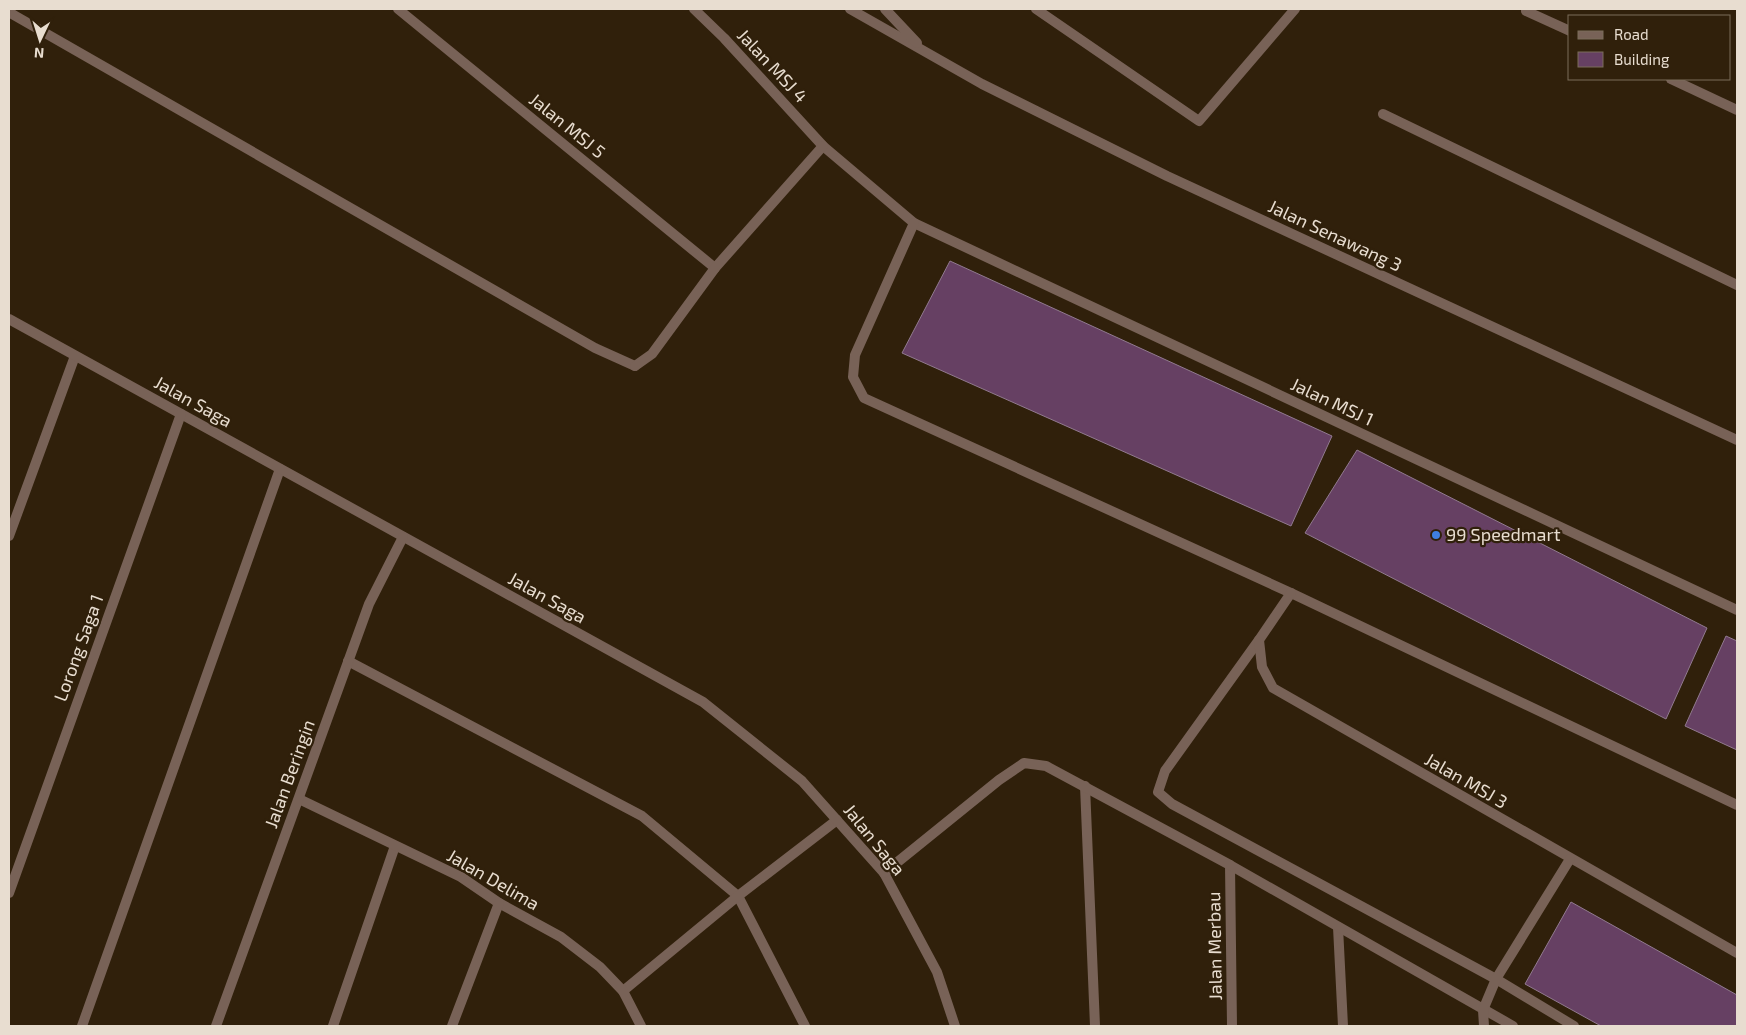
<svg xmlns="http://www.w3.org/2000/svg" width="1746" height="1035" font-family="'Exo 2',sans-serif">
<rect width="100%" height="100%" fill="#30200b"/>
<g fill="#664063" stroke="#917a8f">
<polygon points="950,261 1332,436 1291,526 902,353"/>
<polygon points="1357,450 1707,628 1666,719 1305,533"/>
<polygon points="1726,636 1737,641 1737,750 1685,726"/>
<polygon points="1571,902 1737,995 1737,1026 1601,1026 1525,984"/>
</g>
<g fill="none" stroke-linecap="round" stroke-linejoin="round">
<g stroke="#786257" stroke-width="10">
<polyline points="9,9 12,14 595,348 635,366"/>
<polyline points="1036,9 1199,121 1295,9"/>
<polyline points="1526,11 1570,31"/>
<polyline points="1671,79 1737,110"/>
<polyline points="1383,114 1737,285"/>
<polyline points="9,536 75,356"/>
<polyline points="1259,640 1165,771 1158,792 1172,804 1496,979 1574,1026"/>
<polyline points="348,661 642,816 738,896 805,1026"/>
<polyline points="1085,786 1095,1026"/>
<polyline points="1338,927 1343,1026"/>
<polyline points="623,991 738,896 837,820"/>
<polyline points="82,1026 280,469"/>
<polyline points="333,1026 395,846"/>
</g>
<g stroke="#786257" stroke-width="10">
<polyline points="398,9 715,268"/>
<polyline points="694,9 724,38 823,146 914,223 1737,610"/>
<polyline points="914,223 855,355 853,377 864,398 1291,593 1737,805"/>
<polyline points="9,319 703,702 802,781 884,873 937,972 955,1026"/>
<polyline points="635,366 652,354 715,268 823,146"/>
<polyline points="1291,593 1259,640 1262,667 1273,688 1737,953"/>
<polyline points="299,799 461,877 499,903 561,937 600,967 623,991 641,1026"/>
<polyline points="1230,865 1232,1026"/>
<polyline points="884,873 999,780 1024,763 1046,766 1230,865 1513,1026"/>
<polyline points="9,893 181,414"/>
<polyline points="216,1026 369,604 403,537"/>
<polyline points="452,1026 499,903"/>
<polyline points="1484,1026 1483,1010 1496,979 1570,859"/>
</g>
<g stroke="#786257" stroke-width="10">
<polyline points="850,9 982,84 1167,176 1737,440"/>
<polyline points="885,9 917,43"/>
</g>
</g>
<circle fill="#3f7fe0" stroke="#30200b" stroke-width="2" cx="1436" cy="535" r="5"/>
<g text-anchor="middle" stroke-width="4.5" stroke-linejoin="round" paint-order="stroke">
<g font-size="18" fill="#e8ddd0" stroke="#30200b">
<text transform="translate(772 66) rotate(47)" y="6">Jalan MSJ 4</text>
<text transform="translate(567 126) rotate(39)" y="6">Jalan MSJ 5</text>
<text transform="translate(1335 236) rotate(25)" y="6">Jalan Senawang 3</text>
<text transform="translate(193 402) rotate(29)" y="6">Jalan Saga</text>
<text transform="translate(1332 402) rotate(25)" y="6">Jalan MSJ 1</text>
<text transform="translate(547 598) rotate(29)" y="6">Jalan Saga</text>
<text transform="translate(79 648) rotate(-70)" y="6">Lorong Saga 1</text>
<text transform="translate(290 774) rotate(-70)" y="6">Jalan Beringin</text>
<text transform="translate(1466 781) rotate(30)" y="6">Jalan MSJ 3</text>
<text transform="translate(874 840) rotate(51)" y="6">Jalan Saga</text>
<text transform="translate(493 880) rotate(30)" y="6">Jalan Delima</text>
<text transform="translate(1215 946) rotate(-91)" y="6">Jalan Merbau</text>
</g>
<g font-size="18" fill="#e8ddd0" stroke="#30200b" text-anchor="start">
<text x="1446" y="541">99 Speedmart</text>
</g>
</g>
<rect width="1746" height="1035" fill="none" stroke="#e8ddd0" stroke-width="20"/>
<rect x="1568" y="15" width="162" height="65" fill="#30200b" stroke="#7a6c5a"/>
<rect x="1578" y="31" width="25" height="8" fill="#786257" stroke="#7a6c5a"/>
<text x="1614" y="40" font-size="15" fill="#e8ddd0">Road</text>
<rect x="1578" y="52" width="25" height="15" fill="#664063" stroke="#7a6c5a"/>
<text x="1614" y="65" font-size="15" fill="#e8ddd0">Building</text>
<g transform="translate(40 40) rotate(184)" stroke="#30200b" stroke-width="4" paint-order="stroke">
<path d="M0-4L9 19L0 12L-9 19Z" fill="#e8ddd0"/>
<text y="-8" font-size="14" font-weight="bold" text-anchor="middle" fill="#e8ddd0">N</text>
</g>
</svg>
